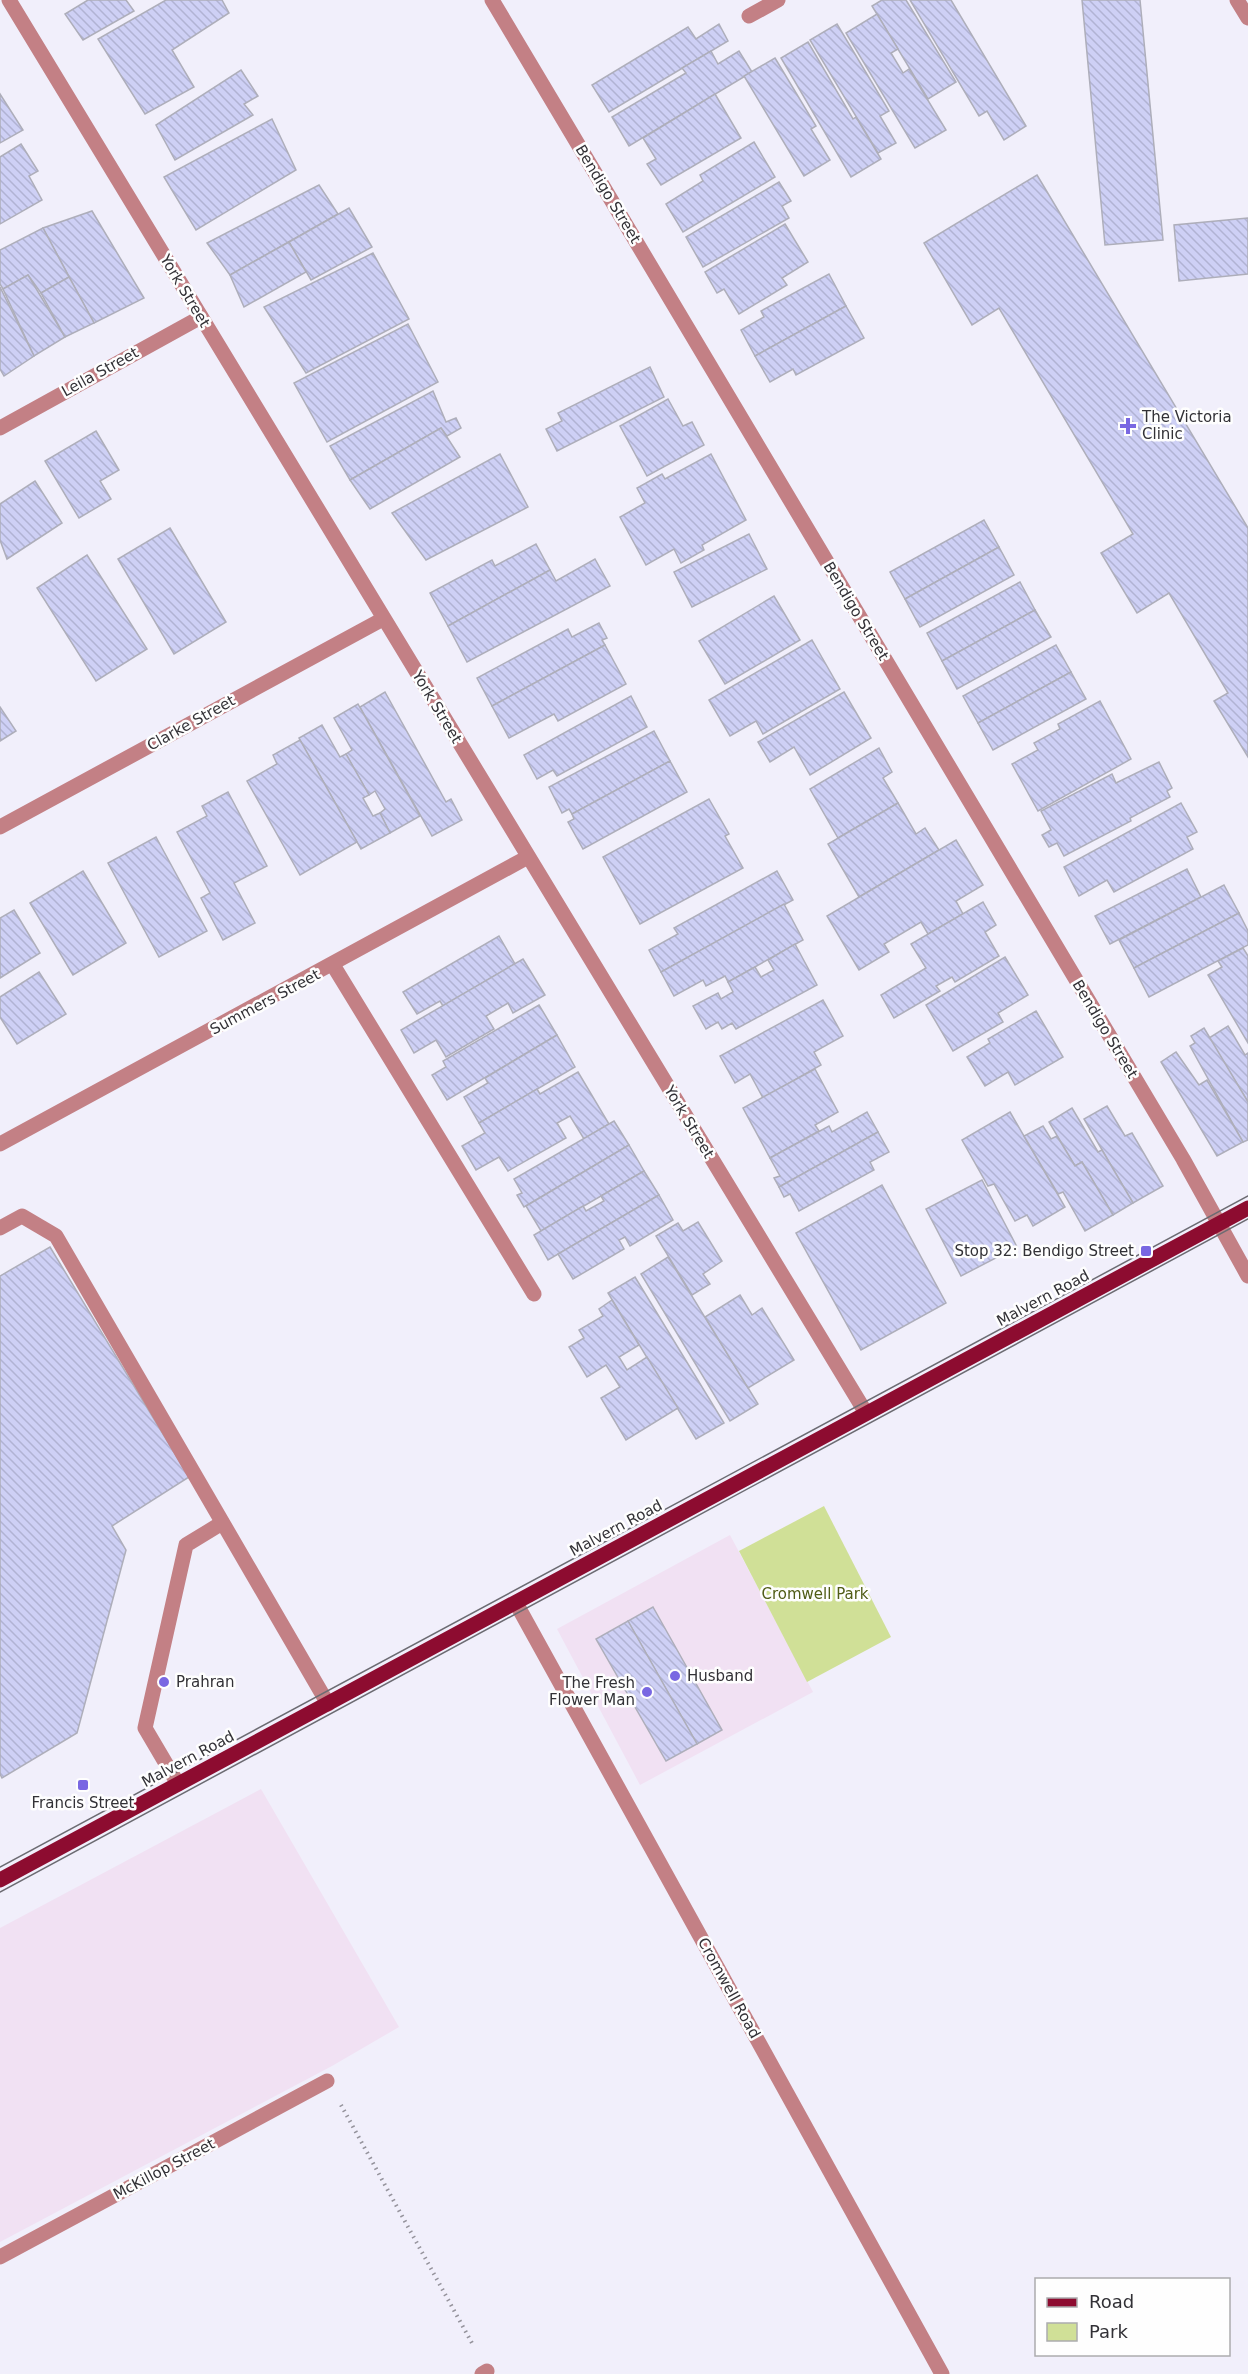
<svg xmlns="http://www.w3.org/2000/svg" width="1248" height="2374" font-family="'DejaVu Sans',sans-serif">
<defs>
<pattern id="building-back-hatch" width="6" height="6" patternUnits="userSpaceOnUse" patternTransform="scale(1.5)"><rect width="6" height="6" fill="#ced0f5"/><path d="M-1 5l2 2M0 0l6 6M5-1l2 2" fill="none" stroke="#b1b3d3"/></pattern>
</defs>
<rect width="100%" height="100%" fill="#f1effb"/>
<g fill="#f1e1f3">
<polygon points="730,1535 813,1692 640,1785 557,1629"/>
<polygon points="261,1789 399,2027 332,2066 0,2242 0,1928"/>
</g>
<polygon fill="#d0e097" points="824,1506 891,1637 807,1682 739,1551"/>
<g fill="url(#building-back-hatch)" stroke="#aeaeba" stroke-width="1.5">
<polygon points="88,0 126,0 134,11 83,40 65,14"/>
<polygon points="166,0 222,0 229,13 172,50 194,87 145,114 98,39"/>
<polygon points="882,0 906,0 956,82 928,99 872,6"/>
<polygon points="910,0 951,0 1026,126 1004,140 987,111 979,116"/>
<polygon points="1082,0 1140,0 1163,240 1105,245"/>
<polygon points="877,14 898,49 891,53 903,73 909,69 946,130 915,148 846,33"/>
<polygon points="719,24 728,41 609,112 592,85 688,27 696,39"/>
<polygon points="837,24 889,111 880,116 896,143 878,153 810,40"/>
<polygon points="808,42 853,119 856,117 881,159 851,177 781,58"/>
<polygon points="711,51 718,64 739,51 752,72 629,146 612,117 686,73 682,68"/>
<polygon points="775,58 816,126 811,129 830,160 804,176 744,76"/>
<polygon points="241,70 258,96 244,104 253,115 175,160 156,125"/>
<polygon points="0,94 23,130 0,143"/>
<polygon points="715,94 741,138 661,185 647,164 656,159 643,138"/>
<polygon points="272,119 296,170 196,230 164,177"/>
<polygon points="754,142 775,177 683,232 666,204 703,181 700,175"/>
<polygon points="21,144 38,171 29,176 42,200 0,224 0,157"/>
<polygon points="1037,175 1248,528 1248,757 1214,701 1228,693 1169,593 1137,613 1101,553 1133,534 999,308 972,325 924,243"/>
<polygon points="779,182 791,201 782,206 789,218 703,267 686,237"/>
<polygon points="319,185 338,214 230,275 207,243"/>
<polygon points="349,208 372,247 311,280 289,242"/>
<polygon points="92,211 144,298 94,323 43,228"/>
<polygon points="1248,218 1248,274 1179,281 1174,225"/>
<polygon points="785,224 808,262 782,278 787,285 739,314 724,289 717,293 705,272"/>
<polygon points="43,228 69,277 41,293 28,275 3,289 0,284 0,250"/>
<polygon points="289,242 306,272 244,307 230,275"/>
<polygon points="373,253 409,319 306,373 264,307"/>
<polygon points="829,274 846,306 755,356 741,330 764,317 761,311"/>
<polygon points="28,275 65,337 34,356 3,289"/>
<polygon points="69,277 94,323 65,337 41,293"/>
<polygon points="0,287 34,356 4,376 0,369"/>
<polygon points="846,306 864,338 796,375 793,369 770,382 755,356"/>
<polygon points="408,324 438,382 327,442 294,383"/>
<polygon points="650,367 664,397 557,451 546,429 562,421 558,413"/>
<polygon points="433,391 446,422 456,418 461,428 447,436 441,428 350,480 330,446"/>
<polygon points="668,399 683,426 692,422 704,445 647,476 620,426"/>
<polygon points="441,428 460,457 370,509 350,480"/>
<polygon points="96,431 119,470 100,481 111,499 79,518 45,461"/>
<polygon points="500,454 528,507 426,560 392,513"/>
<polygon points="711,454 746,520 702,545 704,550 681,563 674,549 646,565 620,517 645,503 637,488 662,474 665,479"/>
<polygon points="35,481 62,523 7,559 0,540 0,504"/>
<polygon points="984,520 999,547 905,599 890,572"/>
<polygon points="170,528 226,622 174,654 118,559"/>
<polygon points="749,534 767,569 692,607 674,572"/>
<polygon points="536,544 550,570 448,626 430,593 492,560 495,566"/>
<polygon points="999,547 1014,575 920,627 905,599"/>
<polygon points="87,555 147,649 96,681 37,588"/>
<polygon points="595,559 610,586 467,662 448,626 550,570 556,581"/>
<polygon points="1020,582 1035,610 942,661 927,633"/>
<polygon points="774,596 800,640 725,684 699,641"/>
<polygon points="1035,610 1051,637 957,689 942,661"/>
<polygon points="599,623 607,638 602,640 605,645 492,706 477,678 568,629 572,637"/>
<polygon points="812,640 840,689 763,734 756,721 730,736 709,700"/>
<polygon points="605,645 626,684 558,721 554,714 509,738 492,706"/>
<polygon points="1056,645 1071,672 978,723 963,696"/>
<polygon points="1071,672 1086,699 993,750 978,723"/>
<polygon points="385,692 446,802 451,799 462,820 432,836 360,707"/>
<polygon points="844,692 871,738 810,775 794,747 770,762 758,742"/>
<polygon points="631,696 647,727 557,776 553,770 537,779 524,755"/>
<polygon points="1100,701 1131,759 1038,811 1012,764 1038,750 1034,743 1060,729 1058,724"/>
<polygon points="358,704 420,816 390,833 380,813 385,809 375,791 369,795 346,754 352,750 334,718"/>
<polygon points="0,707 16,731 0,741"/>
<polygon points="322,725 340,757 346,754 369,795 363,798 373,816 380,813 390,833 361,849 299,738"/>
<polygon points="654,731 670,761 572,814 569,809 562,813 549,787"/>
<polygon points="300,740 357,842 300,875 247,781 277,764 273,755"/>
<polygon points="879,748 892,772 883,778 898,803 838,838 810,789"/>
<polygon points="670,761 687,792 583,849 568,822 574,819 572,814"/>
<polygon points="1159,762 1172,788 1167,791 1170,797 1130,818 1131,821 1064,856 1057,843 1049,847 1042,835 1051,830 1041,811 1112,774 1116,783"/>
<polygon points="228,792 267,866 234,883 255,923 223,940 201,898 210,893 177,832 207,816 202,806"/>
<polygon points="709,799 729,834 725,836 743,868 640,924 603,857"/>
<polygon points="898,803 916,834 925,828 939,850 859,897 828,844"/>
<polygon points="1181,803 1197,832 1187,837 1193,849 1114,892 1107,880 1079,896 1064,867"/>
<polygon points="156,837 207,931 159,957 108,863"/>
<polygon points="956,840 983,885 956,901 963,914 928,934 921,922 884,944 889,952 859,970 827,916"/>
<polygon points="1187,869 1201,897 1110,944 1095,916"/>
<polygon points="83,871 126,943 73,975 30,903"/>
<polygon points="777,871 793,900 661,972 649,950 678,934 674,928"/>
<polygon points="1224,885 1239,913 1134,968 1119,940"/>
<polygon points="983,902 996,925 985,932 999,956 955,982 952,977 936,986 940,991 894,1018 881,995 926,968 911,944"/>
<polygon points="784,904 803,940 728,982 725,976 706,986 703,980 674,996 661,972"/>
<polygon points="14,910 40,953 0,978 0,918"/>
<polygon points="1239,913 1248,931 1248,945 1149,997 1134,968"/>
<polygon points="499,936 515,964 443,1006 440,1001 417,1014 403,992"/>
<polygon points="795,944 817,985 736,1029 732,1023 722,1029 718,1022 706,1029 693,1006 718,993 721,999 733,992 728,982 755,967 761,977 774,970 768,960"/>
<polygon points="1243,948 1248,956 1248,1043 1208,975 1222,967 1218,961"/>
<polygon points="1005,957 1028,995 998,1013 1003,1022 953,1051 926,1005"/>
<polygon points="523,959 545,995 513,1013 508,1003 486,1016 494,1029 446,1057 436,1040 414,1053 401,1030"/>
<polygon points="39,972 66,1014 17,1044 0,1017 0,997"/>
<polygon points="823,1000 843,1036 814,1052 821,1065 763,1098 750,1074 735,1083 720,1056"/>
<polygon points="539,1005 557,1035 447,1100 432,1075 446,1067 443,1061"/>
<polygon points="1036,1011 1063,1057 1015,1085 1008,1072 985,1086 967,1057 990,1043 988,1039"/>
<polygon points="1228,1026 1245,1055 1248,1053 1248,1102 1209,1038"/>
<polygon points="1204,1028 1248,1102 1248,1140 1243,1142 1190,1046 1195,1043 1191,1036"/>
<polygon points="557,1035 575,1067 479,1123 464,1097 488,1083 485,1078"/>
<polygon points="1176,1052 1199,1085 1207,1080 1243,1142 1217,1156 1161,1062"/>
<polygon points="815,1069 838,1112 815,1125 819,1131 770,1158 743,1108"/>
<polygon points="578,1072 609,1124 584,1139 570,1116 557,1123 566,1138 508,1171 499,1157 476,1170 462,1146 485,1133 479,1123 537,1089 540,1094"/>
<polygon points="1107,1106 1125,1136 1132,1133 1163,1186 1133,1203 1084,1119"/>
<polygon points="1072,1108 1098,1152 1102,1150 1133,1203 1113,1215 1082,1162 1075,1166 1049,1122"/>
<polygon points="867,1112 878,1132 779,1187 774,1178 780,1176 770,1158 829,1126 832,1132"/>
<polygon points="1010,1112 1065,1207 1033,1226 1027,1215 1015,1221 994,1184 988,1186 962,1140"/>
<polygon points="614,1121 629,1145 524,1207 517,1195 522,1193 514,1179"/>
<polygon points="1043,1126 1051,1139 1057,1136 1075,1166 1082,1162 1113,1215 1085,1231 1063,1192 1058,1194 1024,1136"/>
<polygon points="878,1132 889,1152 870,1162 874,1170 799,1211 790,1194 784,1197 779,1187"/>
<polygon points="629,1145 644,1171 541,1231 526,1206"/>
<polygon points="644,1171 659,1195 548,1260 534,1235 583,1206 586,1211 604,1201 601,1196"/>
<polygon points="982,1180 1017,1247 961,1276 926,1209"/>
<polygon points="882,1185 946,1303 861,1350 796,1233"/>
<polygon points="659,1195 673,1220 630,1246 625,1237 619,1240 624,1249 573,1279 558,1254"/>
<polygon points="698,1222 722,1261 703,1274 710,1284 692,1295 656,1236 678,1223 683,1231"/>
<polygon points="50,1247 189,1477 112,1526 126,1550 77,1733 2,1778 0,1774 0,1276"/>
<polygon points="668,1257 758,1404 730,1421 641,1274"/>
<polygon points="635,1277 724,1423 696,1439 608,1293"/>
<polygon points="740,1295 752,1315 762,1308 794,1360 748,1388 705,1317"/>
<polygon points="612,1300 639,1345 619,1357 627,1370 647,1357 678,1408 626,1440 601,1398 620,1387 606,1365 587,1377 569,1347 584,1338 579,1330 603,1316 599,1309"/>
<polygon points="653,1607 722,1730 697,1744 628,1621"/>
<polygon points="628,1621 697,1744 666,1761 596,1639"/>
</g>
<g fill="none" stroke-linecap="round" stroke-linejoin="round">
<polyline stroke="#95939c" stroke-width="4" stroke-dasharray="1.5 4.5" stroke-linecap="butt" points="341,2105 473,2345"/>
<g stroke="#c38085" stroke-width="15">
<polyline points="9,0 866,1413"/>
<polyline points="492,0 1183,1159 1248,1276"/>
<polyline points="1237,0 1248,18"/>
<polyline points="749,16 778,0"/>
<polyline points="0,428 201,317"/>
<polyline points="0,827 383,619"/>
<polyline points="333,965 534,1294"/>
<polyline points="0,1144 528,857"/>
<polyline points="0,1228 22,1216 56,1236 328,1704"/>
<polyline points="516,1603 942,2374"/>
<polyline points="178,1784 145,1728 186,1545 222,1523"/>
<polyline points="0,2257 327,2081"/>
<polyline points="482,2374 487,2371"/>
</g>
<polyline stroke="#8d0c30" stroke-width="15" points="0,1880 1248,1208"/>
<g stroke="#6c6b72" stroke-width="1.5">
<polyline points="0,1867 1248,1196"/>
<polyline points="0,1892 1248,1219"/>
</g>
</g>
<g fill="#7967e2" stroke="#fefefe" stroke-width="2">
<path d="M1125 417h6v6h6v6h-6v6h-6v-6h-6v-6h6z"/>
<rect x="1140" y="1245" width="12" height="12" rx="3"/>
<circle cx="675" cy="1676" r="6"/>
<circle cx="164" cy="1682" r="6"/>
<circle cx="647" cy="1692" r="6"/>
<rect x="77" y="1779" width="12" height="12" rx="3"/>
</g>
<g text-anchor="middle" stroke-width="5" stroke-linejoin="round" paint-order="stroke">
<g font-size="15" fill="#323136" stroke="#fefefe">
<text transform="translate(608 194) rotate(59)" y="5">Bendigo Street</text>
<text transform="translate(185 291) rotate(59)" y="5">York Street</text>
<text transform="translate(100 372) rotate(-29)" y="5">Leila Street</text>
<text transform="translate(856 611) rotate(59)" y="5">Bendigo Street</text>
<text transform="translate(437 707) rotate(59)" y="5">York Street</text>
<text transform="translate(191 723) rotate(-29)" y="5">Clarke Street</text>
<text transform="translate(265 1002) rotate(-28)" y="5">Summers Street</text>
<text transform="translate(1105 1029) rotate(59)" y="5">Bendigo Street</text>
<text transform="translate(689 1122) rotate(59)" y="5">York Street</text>
<text transform="translate(1043 1298) rotate(-28)" y="5">Malvern Road</text>
<text transform="translate(616 1528) rotate(-28)" y="5">Malvern Road</text>
<text transform="translate(188 1759) rotate(-28)" y="5">Malvern Road</text>
<text transform="translate(729 1988) rotate(61)" y="5">Cromwell Road</text>
<text transform="translate(164 2169) rotate(-28)" y="5">McKillop Street</text>
</g>
<g font-size="15" fill="#323136" stroke="#fefefe" text-anchor="start">
<text x="1142" y="422">The Victoria<tspan x="1142" dy="17">Clinic</tspan></text>
<text x="1134" y="1256" text-anchor="end">Stop 32: Bendigo Street</text>
<text x="687" y="1681">Husband</text>
<text x="176" y="1687">Prahran</text>
<text x="635" y="1688" text-anchor="end">The Fresh<tspan x="635" dy="17">Flower Man</tspan></text>
<text x="83" y="1808" text-anchor="middle">Francis Street</text>
</g>
<g font-size="15" fill="#505c16" stroke="#fefefe">
<text x="815" y="1599">Cromwell Park</text>
</g>
</g>
<rect x="1035" y="2278" width="195" height="78" fill="#fefefe" stroke="#acacae" stroke-width="1.5"/>
<rect x="1047" y="2298" width="30" height="9" fill="#8d0c30" stroke="#acacae" stroke-width="1.5"/>
<text x="1089" y="2308" font-size="18" fill="#323136">Road</text>
<rect x="1047" y="2323" width="30" height="18" fill="#d0e097" stroke="#acacae" stroke-width="1.5"/>
<text x="1089" y="2338" font-size="18" fill="#323136">Park</text>
</svg>
